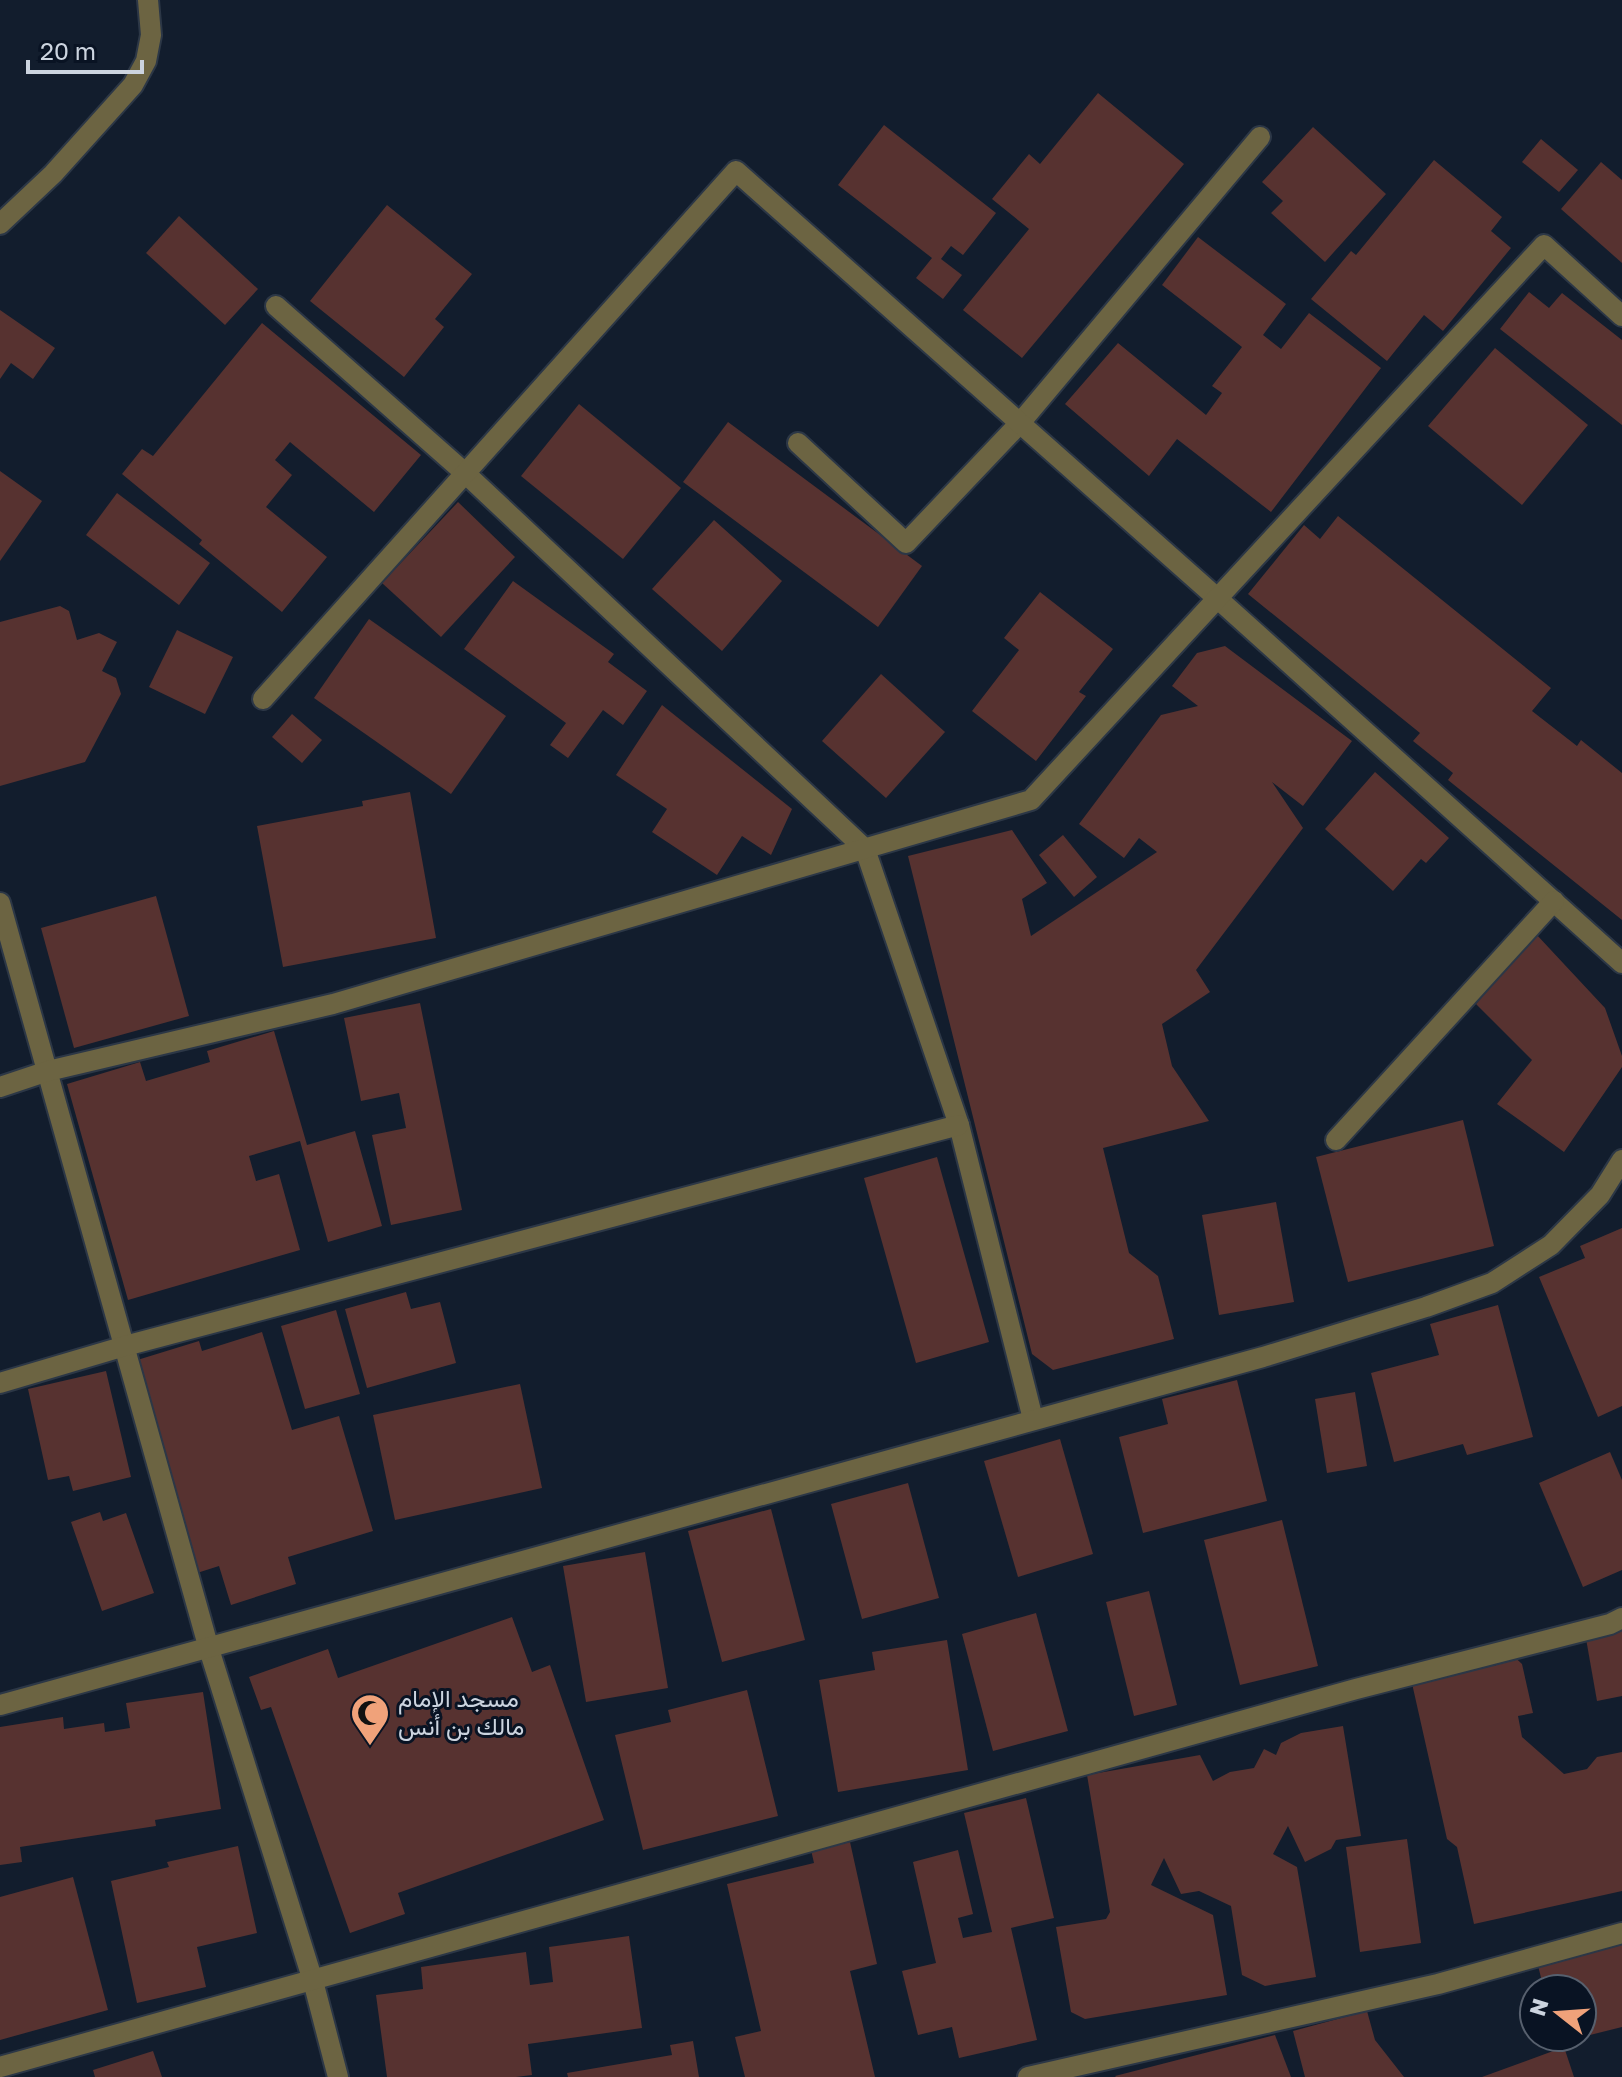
<svg xmlns="http://www.w3.org/2000/svg" width="1622" height="2077" font-family="'Golos Text',Vazirmatn,sans-serif">
<rect width="100%" height="100%" fill="#121d2d"/>
<g fill="#573230">
<polygon points="1098,93 1184,164 1022,358 963,310 1029,229 992,199 1029,154 1040,164"/>
<polygon points="884,125 996,213 963,255 951,246 941,259 962,275 943,299 916,278 932,258 838,185"/>
<polygon points="1313,127 1386,194 1325,262 1271,213 1283,201 1262,182"/>
<polygon points="1541,139 1578,170 1559,192 1522,162"/>
<polygon points="1434,160 1502,217 1491,231 1511,248 1443,331 1424,315 1387,361 1311,299 1351,251 1356,255"/>
<polygon points="1601,162 1622,180 1622,263 1561,209"/>
<polygon points="387,205 472,274 435,319 444,327 404,377 310,301"/>
<polygon points="179,216 258,289 225,325 146,253"/>
<polygon points="1198,237 1286,304 1263,335 1281,349 1309,313 1381,368 1271,512 1177,439 1149,476 1065,404 1118,343 1206,415 1222,393 1212,386 1242,347 1162,285"/>
<polygon points="1529,292 1549,308 1562,293 1622,340 1622,425 1500,329"/>
<polygon points="0,310 55,348 33,379 11,363 0,379"/>
<polygon points="262,323 421,455 374,512 290,442 275,460 292,475 266,507 327,557 282,612 199,544 202,540 122,474 142,449 153,456"/>
<polygon points="1495,348 1588,425 1522,505 1428,426"/>
<polygon points="579,404 681,488 623,559 521,476"/>
<polygon points="728,422 922,566 878,627 683,482"/>
<polygon points="0,471 42,501 0,561"/>
<polygon points="117,493 210,563 179,605 86,535"/>
<polygon points="458,502 515,557 441,637 382,583"/>
<polygon points="1338,516 1551,688 1532,711 1577,746 1581,740 1622,773 1622,920 1448,780 1453,773 1413,741 1420,733 1248,594 1304,525 1320,539"/>
<polygon points="714,520 782,581 722,651 652,589"/>
<polygon points="513,581 614,654 608,662 647,691 623,725 603,710 568,758 550,745 566,723 464,649"/>
<polygon points="1040,592 1113,649 1079,692 1086,696 1036,761 972,711 1019,650 1004,638"/>
<polygon points="60,606 69,611 77,640 99,633 117,642 102,671 116,678 121,694 85,762 0,786 0,622"/>
<polygon points="369,619 506,716 451,794 314,698"/>
<polygon points="177,630 233,657 205,714 149,687"/>
<polygon points="1225,646 1352,741 1303,806 1272,782 1303,828 1196,970 1210,992 1162,1024 1172,1066 1209,1121 1103,1148 1129,1253 1158,1276 1174,1339 1053,1370 1032,1354 908,856 1012,830 1047,883 1022,899 1031,936 1157,852 1139,838 1124,858 1079,824 1161,715 1198,706 1172,686 1197,653"/>
<polygon points="881,674 945,732 886,798 822,741"/>
<polygon points="662,705 792,809 771,855 742,836 717,875 652,832 667,809 616,775"/>
<polygon points="292,714 322,740 302,763 272,737"/>
<polygon points="1375,772 1449,838 1426,863 1421,859 1393,891 1325,829"/>
<polygon points="410,792 436,938 283,967 257,826 363,806 362,801"/>
<polygon points="1063,835 1097,877 1074,897 1039,855"/>
<polygon points="156,896 189,1016 74,1048 41,928"/>
<polygon points="1536,934 1605,1008 1622,1056 1622,1067 1564,1152 1497,1104 1532,1060 1476,1004"/>
<polygon points="420,1003 462,1210 391,1225 372,1135 406,1128 399,1093 361,1101 344,1018"/>
<polygon points="274,1031 307,1145 355,1131 382,1226 328,1242 300,1141 249,1156 256,1181 279,1174 300,1250 128,1300 67,1084 140,1062 146,1081 210,1062 207,1051"/>
<polygon points="1463,1120 1494,1246 1348,1282 1316,1157"/>
<polygon points="937,1157 989,1342 916,1363 864,1178"/>
<polygon points="1276,1202 1294,1302 1219,1315 1202,1215"/>
<polygon points="1622,1228 1622,1406 1598,1417 1539,1277 1585,1258 1580,1246"/>
<polygon points="406,1292 411,1309 440,1302 456,1363 367,1388 345,1309"/>
<polygon points="1498,1305 1533,1437 1467,1455 1463,1444 1394,1462 1371,1373 1439,1355 1430,1324"/>
<polygon points="336,1310 360,1394 305,1409 281,1326"/>
<polygon points="262,1332 292,1430 339,1416 373,1531 288,1557 296,1584 231,1605 219,1566 197,1573 134,1361 199,1341 202,1351"/>
<polygon points="106,1371 131,1477 73,1491 69,1476 48,1480 28,1389"/>
<polygon points="1237,1380 1267,1501 1143,1533 1119,1437 1168,1424 1162,1399"/>
<polygon points="520,1384 542,1488 395,1520 373,1415"/>
<polygon points="1355,1392 1367,1466 1327,1473 1315,1399"/>
<polygon points="1060,1439 1093,1554 1018,1577 984,1461"/>
<polygon points="1610,1452 1622,1480 1622,1570 1583,1587 1539,1483"/>
<polygon points="908,1483 939,1598 862,1619 831,1504"/>
<polygon points="771,1509 805,1640 722,1662 688,1531"/>
<polygon points="100,1512 103,1521 126,1513 154,1593 102,1611 71,1522"/>
<polygon points="1282,1520 1318,1666 1240,1685 1204,1540"/>
<polygon points="645,1552 668,1688 586,1702 563,1566"/>
<polygon points="1149,1591 1177,1705 1134,1716 1106,1602"/>
<polygon points="1036,1613 1068,1731 993,1751 962,1634"/>
<polygon points="512,1617 532,1672 550,1665 604,1820 398,1893 405,1914 350,1933 271,1707 261,1710 249,1677 328,1649 338,1678"/>
<polygon points="1622,1626 1622,1696 1597,1701 1585,1633"/>
<polygon points="947,1640 968,1770 838,1792 819,1680 875,1670 872,1652"/>
<polygon points="1508,1651 1522,1664 1533,1713 1518,1716 1522,1737 1564,1774 1587,1769 1597,1757 1622,1752 1622,1891 1474,1924 1457,1847 1447,1839 1411,1679 1489,1661 1495,1666"/>
<polygon points="747,1690 778,1816 643,1850 615,1735 671,1722 668,1710"/>
<polygon points="203,1692 221,1809 155,1820 156,1826 20,1847 22,1862 0,1865 0,1727 63,1717 64,1729 104,1723 105,1732 130,1728 126,1703"/>
<polygon points="1343,1726 1361,1836 1336,1840 1331,1849 1305,1862 1288,1826 1273,1854 1297,1867 1316,1977 1265,1986 1242,1975 1231,1906 1199,1891 1181,1894 1164,1858 1151,1885 1213,1915 1227,1995 1085,2019 1071,2012 1056,1927 1106,1919 1110,1912 1087,1775 1200,1755 1213,1781 1230,1772 1254,1768 1264,1749 1276,1755 1281,1743 1301,1733"/>
<polygon points="1026,1798 1054,1918 1011,1928 1037,2040 959,2058 952,2027 918,2035 902,1971 936,1963 913,1862 958,1850 973,1914 958,1918 963,1938 992,1932 964,1813"/>
<polygon points="1407,1839 1421,1943 1360,1952 1346,1847"/>
<polygon points="850,1842 877,1964 850,1971 875,2077 745,2077 735,2037 761,2031 727,1884 814,1863 811,1850"/>
<polygon points="238,1846 257,1933 197,1947 206,1987 137,2003 111,1881 169,1867 167,1862"/>
<polygon points="73,1877 108,2010 0,2040 0,1897"/>
<polygon points="629,1936 642,2028 528,2044 532,2075 516,2077 387,2077 376,1995 423,1989 421,1967 526,1952 530,1985 553,1982 549,1947"/>
<polygon points="1622,1942 1622,2027 1582,2037 1582,1989 1544,1989 1537,1962"/>
<polygon points="1367,2011 1375,2040 1404,2077 1305,2077 1293,2031"/>
<polygon points="1275,2035 1291,2077 1116,2077 1115,2076"/>
<polygon points="693,2041 699,2077 568,2077 567,2073 672,2055 670,2045"/>
<polygon points="1564,2047 1574,2077 1482,2077"/>
<polygon points="153,2051 162,2077 95,2077 93,2070"/>
</g>
<g fill="none" stroke-linecap="round" stroke-linejoin="round">
<defs>
<g id="minor">
<polyline points="0,224 53,174 133,85 146,61 151,35 148,0"/>
<polyline points="276,306 465,473 865,849 959,1125 1033,1419"/>
<polyline points="798,443 906,543 1020,423 1260,137"/>
<polyline points="263,699 736,171 1217,598 1622,963"/>
<polyline points="0,903 209,1649 313,1981 338,2077"/>
<polyline points="0,1087 48,1071 333,1004 1031,800 1544,245 1622,316"/>
<polyline points="1336,1140 1554,901"/>
<polyline points="0,1383 125,1346 959,1125"/>
<polyline points="0,1705 1263,1357 1426,1307 1492,1283 1551,1245 1600,1195 1622,1160"/>
<polyline points="0,2067 1356,1689 1610,1624 1622,1618"/>
<polyline points="1028,2077 1438,1984 1622,1933"/>
</g>
</defs>
<use href="#minor" stroke="#2c3746" stroke-width="24"/>
<use href="#minor" stroke="#6c6442" stroke-width="20"/>
</g>
<defs>
<symbol id="mosque-pin" viewBox="-11 -11 22 30"><path d="M0 17L-7.5 6A9.5 9.5 0 1 1 7.5 6Z" fill="#f0a27a" stroke="#091323"/><path d="M3.5-4.9A6 6 0 1 0 3.5 4.9A5 5 0 1 1 3.5-4.9Z" fill="#111"/></symbol>
</defs>
<g fill-rule="evenodd">
<use href="#mosque-pin" x="348" y="1691" width="44" height="60"/>
</g>
<g text-anchor="middle" stroke-width="6" stroke-linejoin="round" paint-order="stroke">
<g font-size="24" fill="#ccd4df" stroke="#091323" text-anchor="start">
<text x="398" y="1707">مسجد الإمام<tspan x="398" dy="28">مالك بن أنس</tspan></text>
</g>
</g>
<g transform="translate(1558 2013) rotate(287)"><circle r="38" fill="#091323" stroke="#57606e" stroke-width="2"/>
<path d="M0-6L14 30L0 20L-14 30Z" fill="#f0a27a"/>
<text y="-12" font-size="22" font-weight="bold" text-anchor="middle" fill="#ccd4df">N</text>
</g>
<path d="M28 60v12h114v-12" fill="none" stroke="#ccd4df" stroke-width="4"/>
<text x="40" y="60" font-size="24" fill="#ccd4df" stroke="#091323" stroke-width="6" paint-order="stroke">20 m</text>
</svg>
